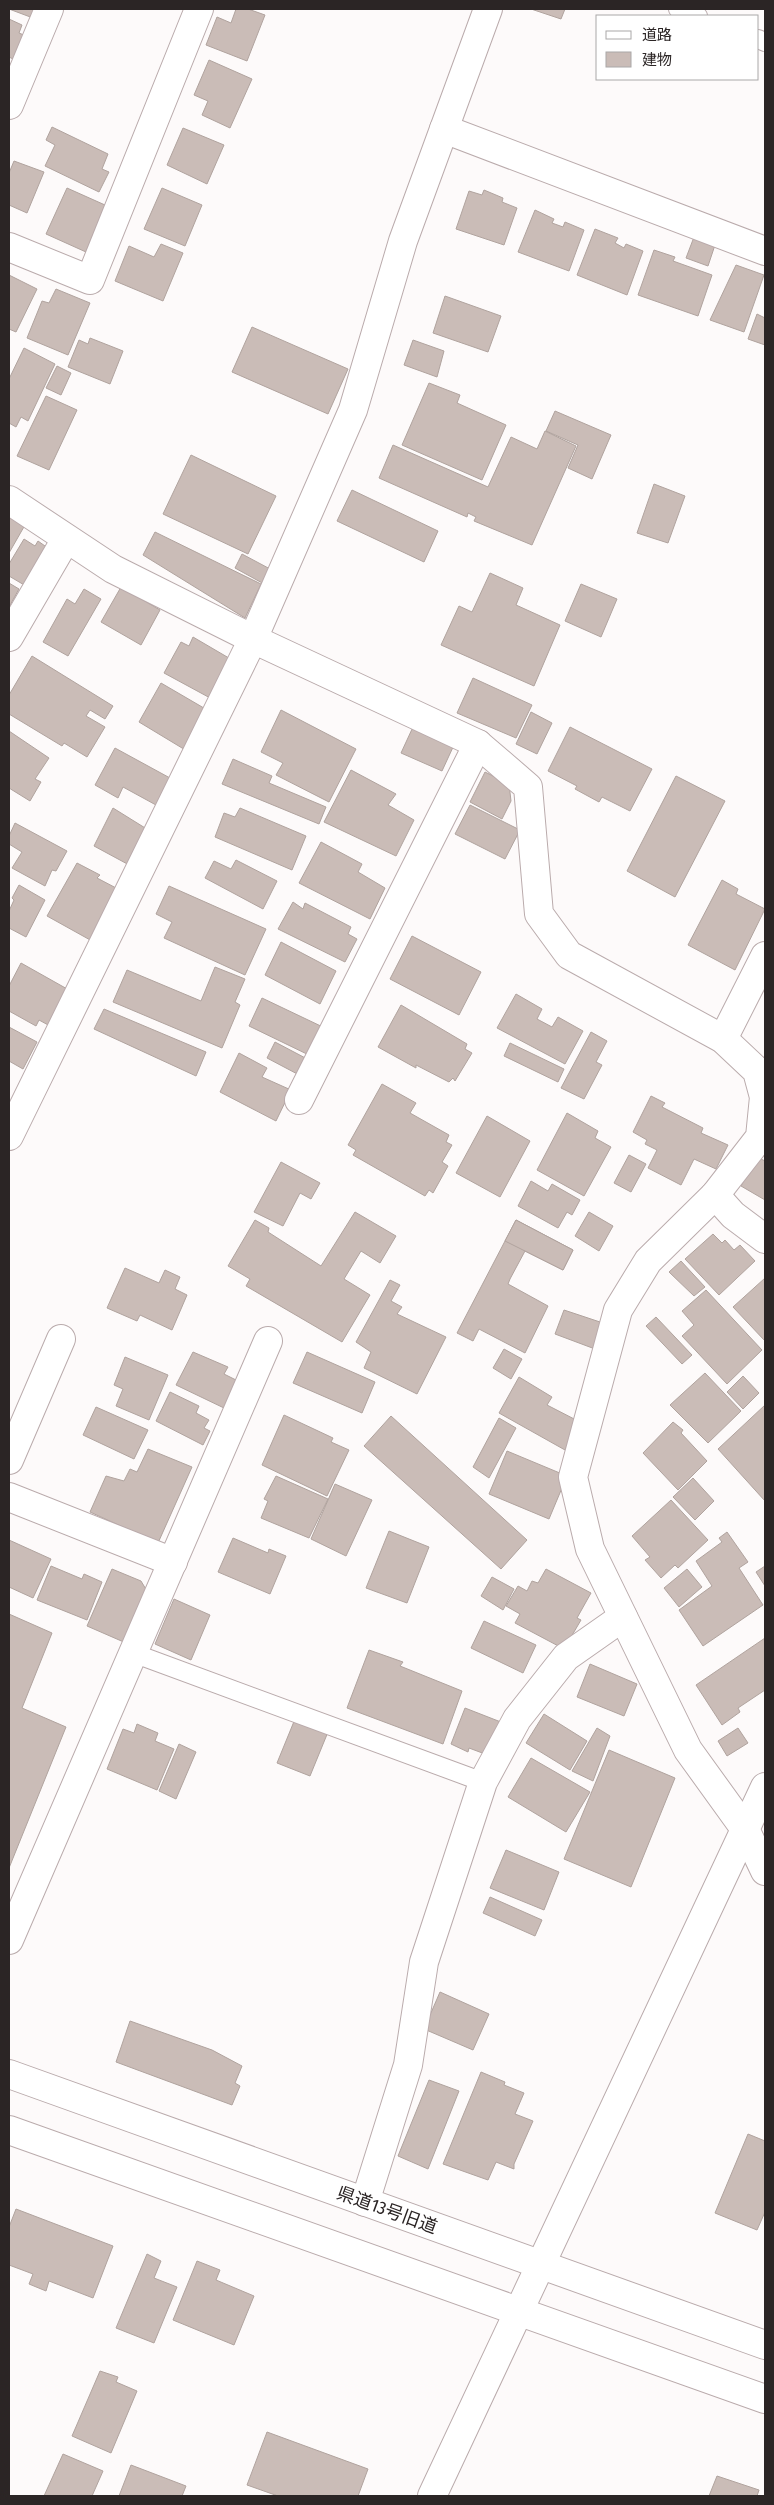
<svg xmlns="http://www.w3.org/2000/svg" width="774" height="2505" font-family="'Fira Sans Condensed','Noto Sans JP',sans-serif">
<rect width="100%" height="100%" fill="#fdfafa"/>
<g fill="#cabcb7" stroke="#b0a39e">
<polygon points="9,9 46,9 41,21"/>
<polygon points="236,9 248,9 265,15 247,61 206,45 217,17 231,23"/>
<polygon points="531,9 565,9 561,19"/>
<polygon points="9,19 22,25 19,33 31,38 19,62 9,57"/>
<polygon points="209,60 252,79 230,128 202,115 208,101 194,95"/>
<polygon points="52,127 108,154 102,169 109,172 99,192 45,166 55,145 46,140"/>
<polygon points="183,128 224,145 207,184 167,165"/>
<polygon points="14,161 44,172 27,213 9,205 9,173"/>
<polygon points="67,188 105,205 86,252 46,234"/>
<polygon points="162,188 202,205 185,246 144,229"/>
<polygon points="484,190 503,198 502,202 517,208 504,245 456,229 469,191 482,195"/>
<polygon points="535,210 554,219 552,223 563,227 565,222 584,230 569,271 518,252"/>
<polygon points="595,229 618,238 615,243 624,248 626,244 643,251 627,295 577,275"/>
<polygon points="694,237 715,245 708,266 686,258"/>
<polygon points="161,244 183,253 163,301 115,281 129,246 154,257"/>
<polygon points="654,250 675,257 673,261 712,275 698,316 638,295"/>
<polygon points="736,265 764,275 744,332 710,320"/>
<polygon points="9,275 37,289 16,332 9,329"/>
<polygon points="56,289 90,303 68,355 27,338 42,301 49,303"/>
<polygon points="445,296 501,316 488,352 433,333"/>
<polygon points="757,314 765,318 765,345 748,339"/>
<polygon points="252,327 348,369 328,414 232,372"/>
<polygon points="90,338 123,351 110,384 68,367 79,340 88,344"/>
<polygon points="413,340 444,351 437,377 404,365"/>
<polygon points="24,348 55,364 28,421 21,417 16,427 9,423 9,379"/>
<polygon points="57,366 71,373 61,395 46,388"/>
<polygon points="429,383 460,395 457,403 506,425 482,480 402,445"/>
<polygon points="46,396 77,410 49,470 17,456"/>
<polygon points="555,411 611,435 592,479 568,468 578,445 546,431"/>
<polygon points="545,431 576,446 532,545 474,521 476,517 468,513 467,517 379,478 393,445 488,487 511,437 537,449"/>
<polygon points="191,455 276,496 248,554 163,514"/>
<polygon points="654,484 685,496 668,543 637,533"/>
<polygon points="352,490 438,531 424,562 337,521"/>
<polygon points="9,515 25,525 9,553"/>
<polygon points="155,532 261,584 245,618 143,555"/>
<polygon points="24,539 35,546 38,541 52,551 31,589 9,576 9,564"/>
<polygon points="242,554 272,570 264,584 235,568"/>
<polygon points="490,573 523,588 516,605 560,625 534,686 441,645 459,606 472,612"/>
<polygon points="9,583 19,589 9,607"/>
<polygon points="581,584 617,599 601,637 565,621"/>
<polygon points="121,587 160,610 141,645 101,622"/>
<polygon points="84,589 101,599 68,656 43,642 67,599 75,604"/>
<polygon points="193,637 234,661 212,699 164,673 181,642 189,646"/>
<polygon points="32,656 113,706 105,719 90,710 86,716 105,727 87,757 64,743 62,746 9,714 9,695"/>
<polygon points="473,678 532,705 516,738 457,713"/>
<polygon points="161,683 209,711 187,751 139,722"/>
<polygon points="281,710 356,749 329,802 276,775 283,763 261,752"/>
<polygon points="531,712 552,723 537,754 516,744"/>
<polygon points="413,727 454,745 442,771 401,753"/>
<polygon points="570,727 652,769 630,811 602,797 599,802 575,789 577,786 548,771"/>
<polygon points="9,731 49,758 35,779 41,782 30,801 9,788"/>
<polygon points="115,748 170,778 156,805 123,787 118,798 95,785"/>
<polygon points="233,759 272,776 269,783 326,807 319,824 222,784"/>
<polygon points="351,770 396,794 388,805 414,820 396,856 324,822"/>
<polygon points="485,772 509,784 511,801 502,819 470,802"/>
<polygon points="676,776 725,801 675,897 627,871"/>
<polygon points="470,805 520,830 505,859 455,834"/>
<polygon points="113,808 150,831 131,866 94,846"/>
<polygon points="240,808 306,836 292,870 215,837 224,813 235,817"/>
<polygon points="15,823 67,851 56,871 52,870 45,886 12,868 22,852 9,844 9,836"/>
<polygon points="321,842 362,864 358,872 385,888 370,919 299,883"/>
<polygon points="236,860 277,881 263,909 205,878 214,861 231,869"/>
<polygon points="77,863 100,875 97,878 118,889 92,941 47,916"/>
<polygon points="722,880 738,889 736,894 765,909 735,970 688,945"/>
<polygon points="19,885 45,900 26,937 9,928 9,911 14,900 12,898"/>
<polygon points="169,886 266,929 245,975 164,938 172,922 156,914"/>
<polygon points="293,902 303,909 305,903 351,927 348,934 357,939 345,962 278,929"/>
<polygon points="412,936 481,972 459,1015 390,979"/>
<polygon points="281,942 336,971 320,1004 265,975"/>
<polygon points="21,963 69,990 50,1026 39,1020 36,1026 9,1011 9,986"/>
<polygon points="215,967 245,979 235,1002 240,1005 222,1048 113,1002 127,970 201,1001"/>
<polygon points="516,994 542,1009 537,1019 552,1027 558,1017 583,1031 565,1064 497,1028"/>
<polygon points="262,998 327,1029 313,1057 249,1026"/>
<polygon points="401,1005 467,1044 465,1049 472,1053 455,1081 453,1078 449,1082 416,1065 416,1068 378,1047"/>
<polygon points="104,1009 206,1052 196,1076 94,1029"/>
<polygon points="9,1027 37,1042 23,1069 9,1061"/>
<polygon points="591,1032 607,1041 596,1062 602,1065 584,1099 561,1088"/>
<polygon points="275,1042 311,1061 303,1077 267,1058"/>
<polygon points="510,1043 564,1069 558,1082 504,1056"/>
<polygon points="239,1053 267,1068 262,1077 291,1090 276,1121 220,1092"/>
<polygon points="382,1084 416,1103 410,1113 449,1135 446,1142 452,1145 442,1162 448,1166 433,1193 429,1190 425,1196 353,1155 356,1150 348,1145"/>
<polygon points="651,1096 665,1103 662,1107 703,1128 701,1133 728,1145 716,1169 694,1159 681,1185 648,1168 657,1150 645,1144 647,1140 633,1132"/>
<polygon points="567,1113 598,1131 595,1138 611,1147 584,1196 537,1170"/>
<polygon points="487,1116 530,1141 500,1197 456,1173"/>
<polygon points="629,1155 646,1164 631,1192 614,1183"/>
<polygon points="757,1157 765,1161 765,1200 741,1186"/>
<polygon points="281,1162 320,1183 311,1199 300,1193 283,1226 254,1212"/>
<polygon points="531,1181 548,1191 552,1184 580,1200 572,1215 567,1212 558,1228 518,1206"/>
<polygon points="355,1212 396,1236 380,1263 361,1251 344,1279 370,1295 342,1342 246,1286 250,1279 228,1266 255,1220 269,1228 268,1232 321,1266"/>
<polygon points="589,1212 613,1226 599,1251 575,1236"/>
<polygon points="516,1220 573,1250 563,1270 525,1251 510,1279 508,1284 548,1306 525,1353 479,1329 473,1341 457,1333"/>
<polygon points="516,1220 573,1250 563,1270 505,1241"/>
<polygon points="713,1234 722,1243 725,1240 734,1250 740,1245 755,1261 719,1295 685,1259"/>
<polygon points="681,1261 705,1287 694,1296 669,1272"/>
<polygon points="125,1268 159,1283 165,1270 180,1277 175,1289 187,1295 172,1330 140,1315 137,1321 107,1308"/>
<polygon points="765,1278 765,1341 733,1307"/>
<polygon points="390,1280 400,1285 391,1301 402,1307 397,1314 446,1337 417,1394 364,1368 371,1352 356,1342"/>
<polygon points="706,1290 762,1350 727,1384 682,1336 694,1325 682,1311"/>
<polygon points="564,1310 612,1326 603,1352 555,1334"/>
<polygon points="656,1317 692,1355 682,1364 646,1326"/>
<polygon points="504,1349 522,1359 511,1379 493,1368"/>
<polygon points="193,1352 228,1367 224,1374 238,1381 224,1408 176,1385"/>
<polygon points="307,1352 375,1382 362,1413 293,1383"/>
<polygon points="125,1357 168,1375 149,1420 116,1406 123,1389 114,1385"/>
<polygon points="705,1373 741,1411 708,1443 670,1405"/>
<polygon points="743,1376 759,1393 743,1409 727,1392"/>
<polygon points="519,1377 552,1397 547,1405 580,1422 565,1450 499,1413"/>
<polygon points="170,1392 199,1406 196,1413 209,1420 204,1428 210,1431 203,1445 156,1421"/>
<polygon points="765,1405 765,1501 718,1449"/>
<polygon points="96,1407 148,1430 134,1459 83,1435"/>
<polygon points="284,1415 333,1438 331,1442 349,1450 327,1496 262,1465"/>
<polygon points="391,1416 527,1540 501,1569 364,1446"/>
<polygon points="499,1418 516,1428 489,1478 473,1467"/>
<polygon points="673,1422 683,1430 681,1433 707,1461 678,1490 643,1453"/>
<polygon points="148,1449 192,1467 158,1543 90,1512 106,1476 124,1481 130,1469 137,1472"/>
<polygon points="507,1451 567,1476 549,1519 489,1494"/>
<polygon points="276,1476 328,1499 309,1538 261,1518 268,1501 264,1499"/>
<polygon points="693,1478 714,1501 695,1520 673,1497"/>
<polygon points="335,1484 372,1500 346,1556 311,1539"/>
<polygon points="671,1500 708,1540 678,1568 675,1565 661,1578 645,1560 650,1557 632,1536"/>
<polygon points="389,1531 429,1547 407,1603 366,1588"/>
<polygon points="727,1532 748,1562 739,1568 763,1605 703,1646 679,1610 712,1586 696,1561 722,1542 719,1538"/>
<polygon points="233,1538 268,1553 269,1549 286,1556 270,1594 218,1572"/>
<polygon points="9,1540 51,1559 33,1598 9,1587"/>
<polygon points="51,1566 82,1579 84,1574 102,1582 87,1620 37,1600"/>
<polygon points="765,1566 765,1586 756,1572"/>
<polygon points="112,1569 141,1581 147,1591 126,1643 87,1626"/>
<polygon points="546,1569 591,1593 577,1618 581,1620 564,1649 515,1623 520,1614 506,1606 518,1586 527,1591 532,1581 538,1583"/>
<polygon points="687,1569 702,1587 679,1607 664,1588"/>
<polygon points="492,1577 514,1589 503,1610 481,1596"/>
<polygon points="174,1599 210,1615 191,1660 155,1644"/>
<polygon points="9,1614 52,1633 22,1708 66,1727 9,1868"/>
<polygon points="484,1621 536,1645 523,1673 471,1648"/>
<polygon points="765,1638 765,1690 738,1708 740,1712 722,1725 696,1685"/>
<polygon points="369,1650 403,1662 400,1666 462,1691 443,1744 347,1708"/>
<polygon points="590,1664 637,1684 624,1716 577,1697"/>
<polygon points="465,1708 506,1724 493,1757 469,1748 468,1752 451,1744"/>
<polygon points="544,1714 587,1741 570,1770 526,1743"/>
<polygon points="295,1719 328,1732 310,1776 277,1763"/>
<polygon points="137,1724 158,1733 155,1741 174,1749 157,1790 107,1769 123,1729 134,1733"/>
<polygon points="597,1728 610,1736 593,1781 572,1771"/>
<polygon points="738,1728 748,1743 727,1756 718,1741"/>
<polygon points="179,1744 196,1752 176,1799 159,1791"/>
<polygon points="609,1750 675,1778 631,1887 564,1859"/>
<polygon points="531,1758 590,1792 566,1832 508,1797"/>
<polygon points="506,1850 559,1872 544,1910 490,1888"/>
<polygon points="490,1897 542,1920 535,1936 483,1913"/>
<polygon points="440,1992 489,2014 473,2050 424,2029"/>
<polygon points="130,2021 212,2050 242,2066 235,2083 240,2086 232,2105 116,2062"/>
<polygon points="481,2072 505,2082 504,2085 524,2093 515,2114 533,2121 514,2164 514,2169 496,2162 488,2180 443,2164"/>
<polygon points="429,2080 459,2091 428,2169 398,2156"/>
<polygon points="748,2134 765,2141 765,2212 757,2230 715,2213"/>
<polygon points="16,2209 113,2246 93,2298 49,2281 46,2291 29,2284 33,2274 9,2265 9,2227"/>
<polygon points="147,2254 161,2261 154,2278 177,2287 154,2343 116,2328"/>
<polygon points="197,2261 220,2270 216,2280 254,2296 234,2345 173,2320"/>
<polygon points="100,2371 118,2377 116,2382 137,2391 111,2453 72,2436"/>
<polygon points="267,2432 368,2469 358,2496 278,2496 247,2485"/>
<polygon points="63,2454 103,2471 92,2496 44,2496"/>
<polygon points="131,2465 186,2486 182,2496 119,2496"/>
<polygon points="717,2476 759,2490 757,2496 709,2496"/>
</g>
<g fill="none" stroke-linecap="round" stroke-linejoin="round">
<defs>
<g id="service">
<polyline points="678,9 698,16"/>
<polyline points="758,39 765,42"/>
<polyline points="133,1653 483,1782"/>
</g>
<g id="minor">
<polyline points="9,105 49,9"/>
<polyline points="444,129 765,251"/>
<polyline points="9,247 90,280 199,9"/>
<polyline points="9,500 113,569 253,639 478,744 528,787 539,914 569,955 723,1039 757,1071 764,1097 760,1137 715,1195 648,1261 618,1310 573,1477 590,1549 688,1750 745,1829 765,1871"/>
<polyline points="9,637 66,539"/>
<polyline points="723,1039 765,956"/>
<polyline points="299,1100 478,744"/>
<polyline points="9,1136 253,639 353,410 403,241 488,9"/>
<polyline points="715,1195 733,1215 765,1239"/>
<polyline points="9,1460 61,1339"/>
<polyline points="9,1497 173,1562"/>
<polyline points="9,1940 268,1341"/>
<polyline points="365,2202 408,2065 424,1962 483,1782 517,1719 566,1657 623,1617"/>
</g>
<g id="tertiary">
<polyline points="9,2074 765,2345"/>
<polyline points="9,2130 765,2399"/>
<polyline points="432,2496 765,1787"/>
</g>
</defs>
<use href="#service" stroke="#baabac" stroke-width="20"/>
<use href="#minor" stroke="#baabac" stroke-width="30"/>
<use href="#tertiary" stroke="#baabac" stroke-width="30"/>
<use href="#service" stroke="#fff" stroke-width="18"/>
<use href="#minor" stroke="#fff" stroke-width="28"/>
<use href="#tertiary" stroke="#fff" stroke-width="28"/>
</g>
<g text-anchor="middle" stroke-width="4" stroke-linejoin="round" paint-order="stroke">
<g font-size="18" fill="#2b2525" stroke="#fff">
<text transform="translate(387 2210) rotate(20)" y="6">県道13号旧道</text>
</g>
</g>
<rect width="774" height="2505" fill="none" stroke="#2b2525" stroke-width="20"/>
<rect x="596" y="15" width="162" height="65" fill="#ffffff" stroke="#aaa8a8"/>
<rect x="606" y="31" width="25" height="8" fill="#ffffff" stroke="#aaa8a8"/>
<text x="642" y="40" font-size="15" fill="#2b2525">道路</text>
<rect x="606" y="52" width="25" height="15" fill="#cabcb7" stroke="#aaa8a8"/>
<text x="642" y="65" font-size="15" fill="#2b2525">建物</text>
</svg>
